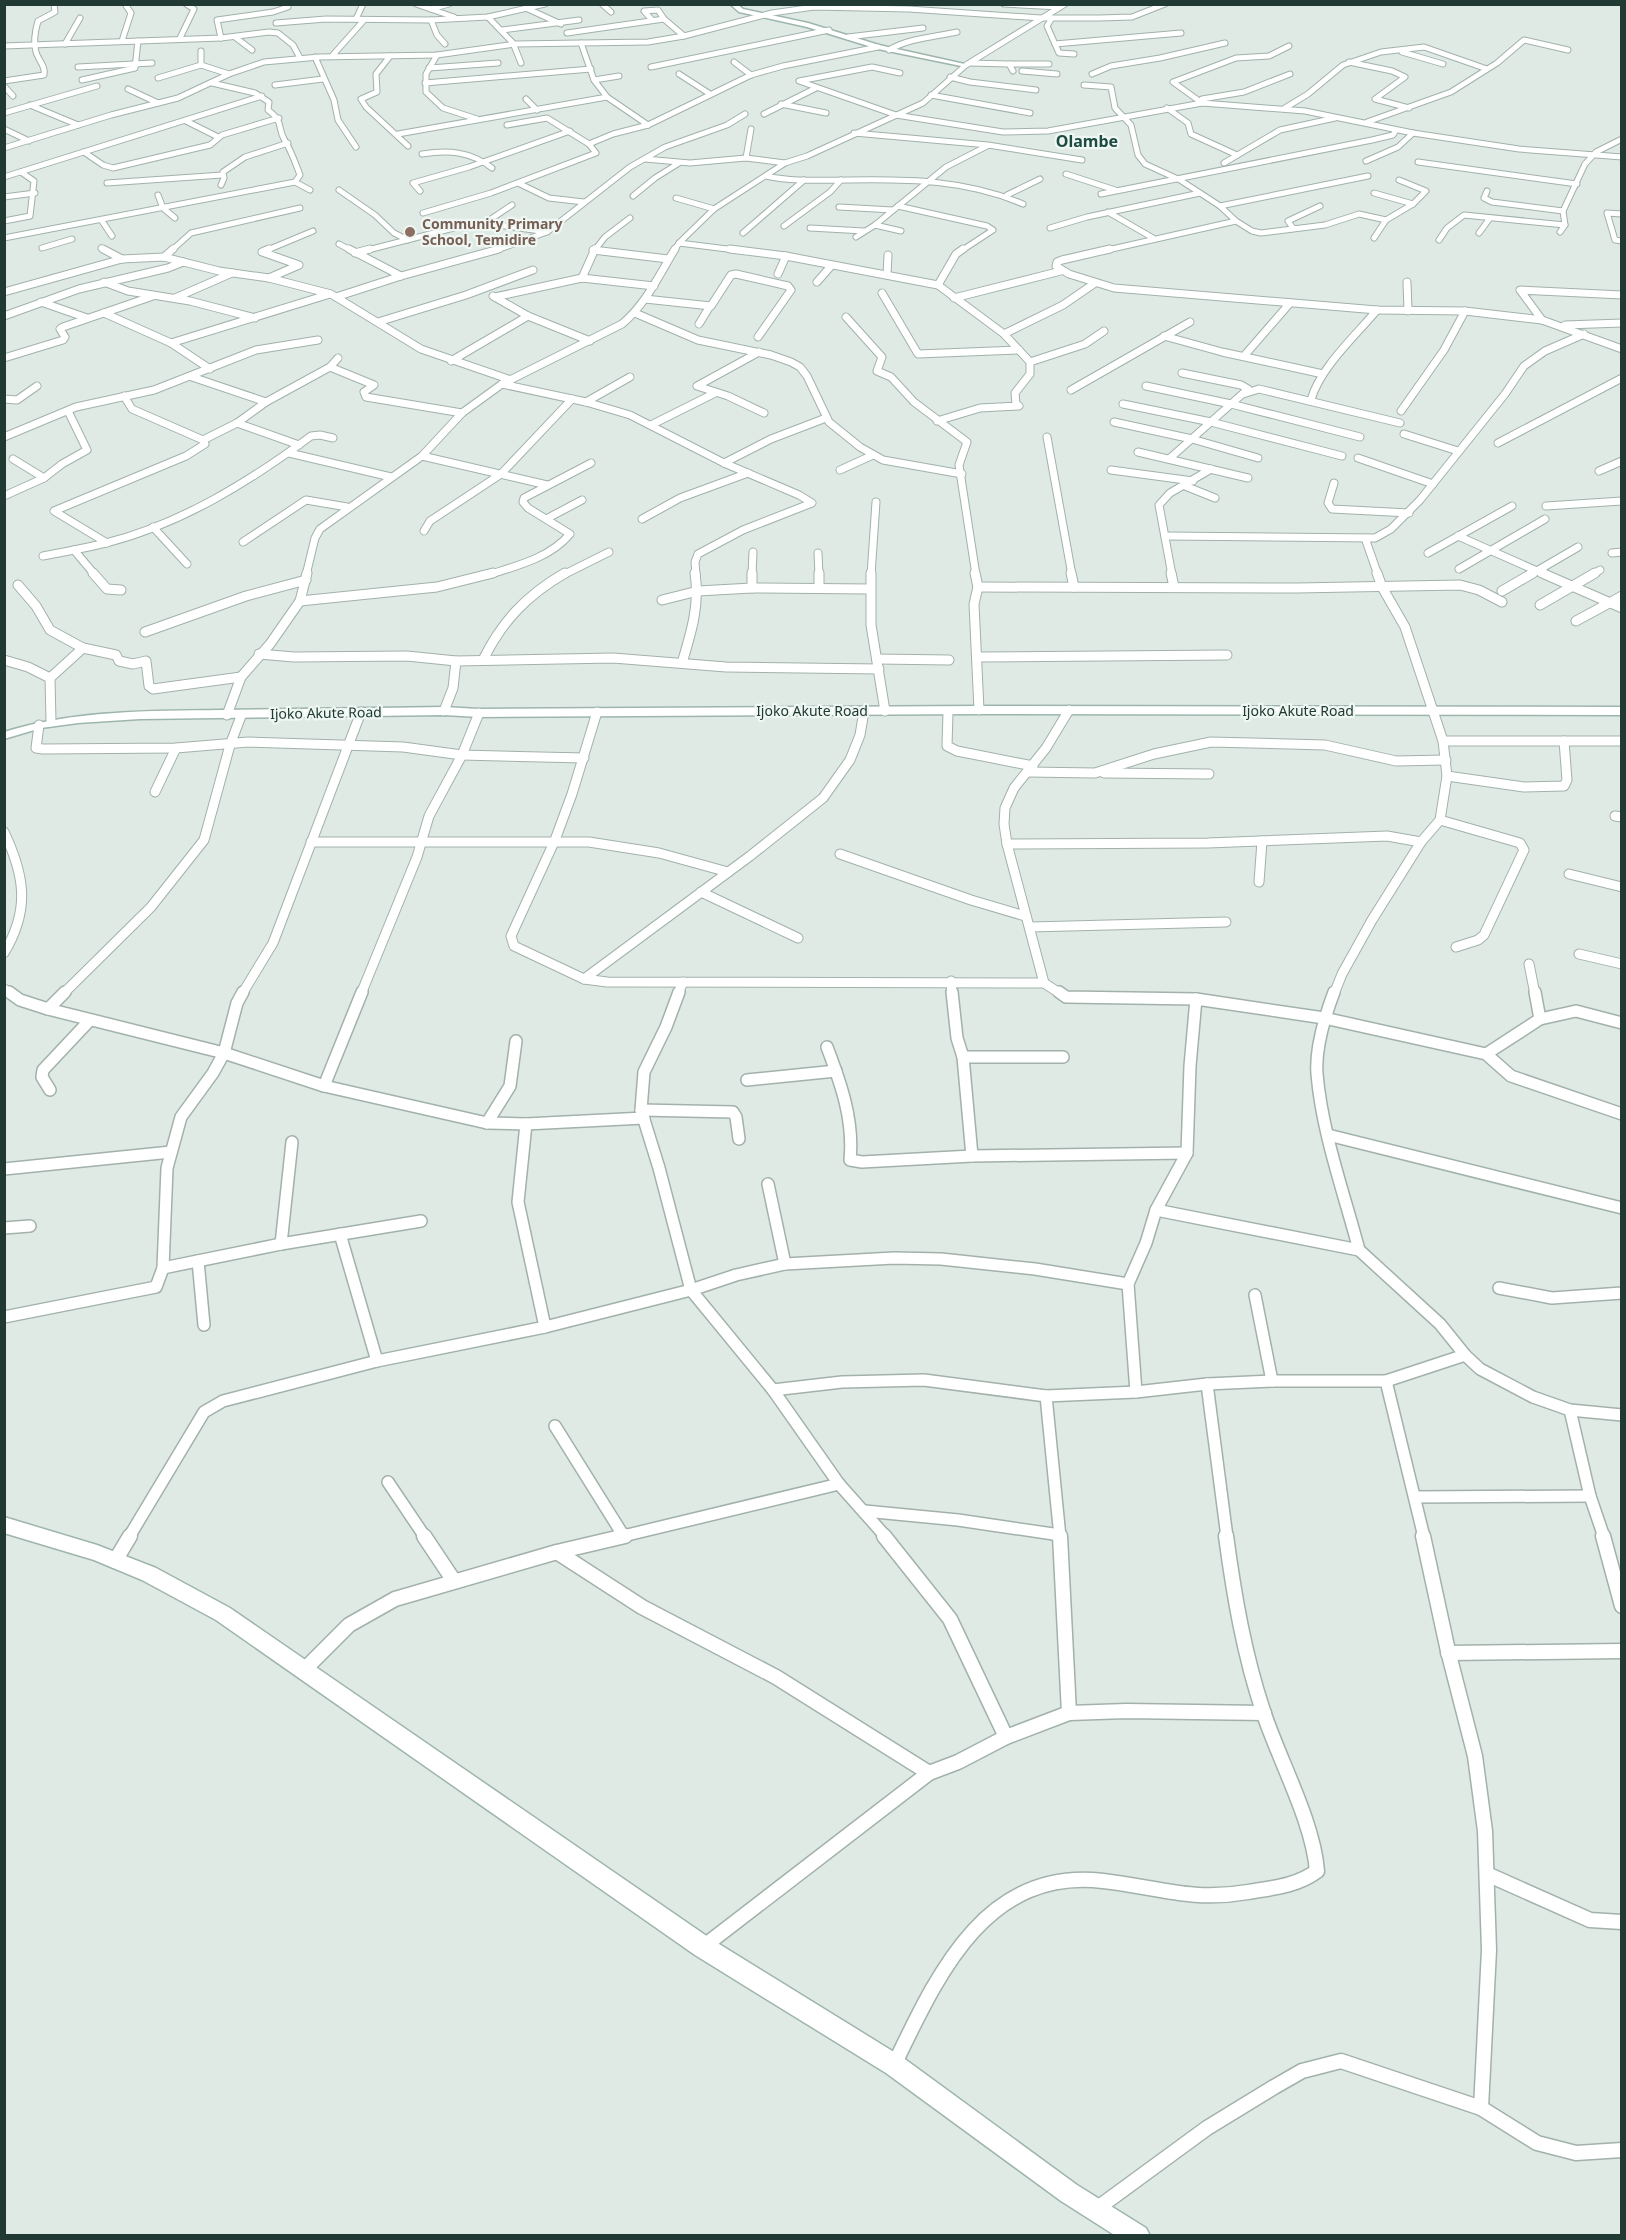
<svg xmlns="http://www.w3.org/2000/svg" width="1626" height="2240" font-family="'Noto Sans',sans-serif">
<rect width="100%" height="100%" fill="#dfeae5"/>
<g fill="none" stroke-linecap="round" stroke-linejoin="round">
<defs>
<g id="street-far4">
<polyline points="416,4 454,17"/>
<polyline points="602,4 611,12"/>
<polyline points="1004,4 1060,7"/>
<polyline points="431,9 449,4"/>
<polyline points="528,9 561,24"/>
<polyline points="488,17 513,43 521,63"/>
<polyline points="1052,18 1047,26 1059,53 1074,54"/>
<polyline points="356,19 363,4"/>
<polyline points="431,20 437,35 445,44"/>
<polyline points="652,20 644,11 658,10 664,19 684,36"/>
<polyline points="276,23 326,19 431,20 488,17 545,4"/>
<polyline points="502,30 579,20"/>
<polyline points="567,33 664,19"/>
<polyline points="235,37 252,50"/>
<polyline points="848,37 923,28"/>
<polyline points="180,38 194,9 186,4"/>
<polyline points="221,38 217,20 273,12 288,7"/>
<polyline points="122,41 131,13 125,4"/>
<polyline points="581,43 594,80 607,97 648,125"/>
<polyline points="65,44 80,18"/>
<polyline points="1055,44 1181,33"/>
<polyline points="4,46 221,38 269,32 278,33 293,45 300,58"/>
<path d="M 889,50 C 909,38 934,37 957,32"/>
<polyline points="201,51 201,65 229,74"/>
<polyline points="1402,52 1443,64"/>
<polyline points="437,55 426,74 426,92 443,108 477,119"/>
<polyline points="332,56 364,20"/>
<polyline points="390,56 376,74 377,92 361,99 366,107 408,146"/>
<polyline points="315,57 334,100 338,120 356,147"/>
<polyline points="734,62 751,75"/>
<polyline points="1349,62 1392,71 1405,77 1375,99 1409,108"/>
<polyline points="970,63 1009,64"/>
<polyline points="78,67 152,63"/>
<polyline points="651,67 829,30"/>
<polyline points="429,68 498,63"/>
<polyline points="1013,71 1009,64 1049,64"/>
<polyline points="1022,71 1057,74"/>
<polyline points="900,73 872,67 799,81 896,115 1003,132 1048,131 1202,103 1305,111 1413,133 1519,149 1622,157"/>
<polyline points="679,74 710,94"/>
<polyline points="1092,74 1111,66 1160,58 1225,43"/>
<polyline points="950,77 970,82 1036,90"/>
<polyline points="158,78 201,65"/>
<polyline points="82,80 135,68 138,41"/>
<polyline points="594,80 619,76"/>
<path d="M 4,81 L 44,75 C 46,66 38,60 36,52 C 33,41 35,31 38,21 L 55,12 L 54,4"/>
<path d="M 212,83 L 255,93 L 269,102 L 268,110 C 284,122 277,126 284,139 C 291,150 295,162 300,175 L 295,182 L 310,190"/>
<polyline points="425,83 591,69"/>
<polyline points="275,85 323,79"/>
<polyline points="1084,85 1111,87 1115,108 1131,125 1138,155 1145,164 1180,180 1220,206 1236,221 1252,231 1261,233 1325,225 1359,214 1386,220"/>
<polyline points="4,86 13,96"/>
<polyline points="128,89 158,103"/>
<polyline points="931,95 1030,113"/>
<polyline points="526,99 537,110"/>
<polyline points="1202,99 1244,92 1290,74"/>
<polyline points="1202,103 1173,82 1236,58 1269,56 1289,46"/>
<polyline points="781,104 826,113"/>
<polyline points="30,105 78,125"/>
<polyline points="1167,108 1188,123 1191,134 1237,155"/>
<polyline points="1285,108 1308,94 1343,65 1381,52 1424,47 1487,69"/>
<polyline points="4,113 97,86"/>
<polyline points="764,114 816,88"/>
<polyline points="186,121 218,137"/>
<polyline points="1367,122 1451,92 1497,63 1524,40 1568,50"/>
<polyline points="4,129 29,141"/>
<polyline points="854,133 988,145 1082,160"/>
<polyline points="398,134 607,97"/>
<polyline points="589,144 613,134 648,125 751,75 783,66 878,47"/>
<polyline points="4,148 111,115 178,98 229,74 264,62 319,57 437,55 515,44 648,42 684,36 772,13 814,7 909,9 1041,18 1099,18 1132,17 1165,4"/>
<polyline points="84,152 103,165 113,168 210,145 222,135 279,118"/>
<path d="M 422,154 C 448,150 470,151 492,168"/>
<polyline points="746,158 751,129"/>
<polyline points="645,159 690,163 746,158 785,163"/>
<polyline points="1366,161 1398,147 1413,133"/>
<polyline points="1418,162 1577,184"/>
<polyline points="1224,163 1280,130 1335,118"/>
<polyline points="1066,174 1115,190"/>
<path d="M 766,176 C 793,182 822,180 849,180 C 910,179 967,180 1023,204"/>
<polyline points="4,177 262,96"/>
<polyline points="107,183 222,175"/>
<polyline points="518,183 549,198 584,202"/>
<polyline points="221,185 224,178 223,172 245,157 288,143"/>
<polyline points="339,190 375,215 394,233 408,240"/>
<polyline points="420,191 413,183 469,167 570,131"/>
<polyline points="1487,191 1484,198 1492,202 1563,211"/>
<polyline points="1374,193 1413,204"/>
<polyline points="1101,194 1372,140 1393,135 1396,130"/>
<polyline points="158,195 163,208 175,218"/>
<polyline points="1007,195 1040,179"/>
<polyline points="633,196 655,178 679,163"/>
<polyline points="4,197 35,193"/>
<polyline points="676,198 714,209"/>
<polyline points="898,206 987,226 993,230 961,251"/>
<polyline points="1220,206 1368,176"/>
<polyline points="839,207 893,210"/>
<polyline points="1108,212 1153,238"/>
<polyline points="423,213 491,193 596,153 589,144 547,118 507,125"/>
<polyline points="1622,214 1607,213 1615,240 1622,241"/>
<polyline points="4,221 30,216 34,181 21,172"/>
<polyline points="102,221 112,236"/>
<polyline points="485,223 547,232"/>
<polyline points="875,225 901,231"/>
<polyline points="784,226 830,192 841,180"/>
<polyline points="810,228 864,231"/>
<polyline points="1050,228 1087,217 1200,193"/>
<polyline points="1293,228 1288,221 1320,206"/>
<polyline points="1560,232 1565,225 1563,211 1585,164 1596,152 1622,139"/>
<polyline points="743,233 804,180"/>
<polyline points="1479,233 1490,218"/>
<polyline points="856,237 875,225 946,167 987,146"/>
<polyline points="4,238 295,182"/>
<polyline points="1374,238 1386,220 1413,204 1426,191 1399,180"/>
<polyline points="1439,240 1447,228 1464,215 1565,225"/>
<polyline points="679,243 743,251"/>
<polyline points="339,244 352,251"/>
<polyline points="42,248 72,239"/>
<polyline points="101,248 106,251"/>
<polyline points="593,250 599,251"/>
<polyline points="171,251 191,233 300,208"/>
<polyline points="265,251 313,231"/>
<polyline points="364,251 473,223 485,223 512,205"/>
<polyline points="494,251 547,232 630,167 665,147 727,125 745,114"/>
<polyline points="594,251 605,237 630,218"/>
<polyline points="674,251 679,243 714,209 785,163 807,156 923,103 966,65 1065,4"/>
<polyline points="1103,251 1236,221"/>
</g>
<g id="street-far3">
<polyline points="103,249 122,259"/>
<polyline points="269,249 262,252 299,265 269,278"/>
<polyline points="349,249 401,276"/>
<polyline points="730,249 786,256 938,285 1004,334 1030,362 1030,374 1015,393 1016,404 1019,406 980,408 937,421"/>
<polyline points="1110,249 1062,260 1057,262 1056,266 1069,274 1114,288 1377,310 1465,311 1542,320 1622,349"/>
<polyline points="593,250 668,259"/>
<polyline points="355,253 370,249"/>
<polyline points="164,257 173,249"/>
<polyline points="778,274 786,256"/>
<polyline points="887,275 888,255"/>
<polyline points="582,278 595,249"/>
<polyline points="104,282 128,291 190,301 255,318"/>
<polyline points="817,282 831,266"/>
<polyline points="1407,282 1408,311"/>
<polyline points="938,285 956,254 963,249"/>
<polyline points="4,292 122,259 164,257 219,271 269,278 331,294 421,349 511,380"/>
<polyline points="882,293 918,354 1019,350"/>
<polyline points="493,296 528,316 590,341"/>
<polyline points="336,297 401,276 499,249"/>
<polyline points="495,297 582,278 654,286"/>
<polyline points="175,298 232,273"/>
<polyline points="954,298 1061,271"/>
<polyline points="645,299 711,306 731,275 736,274 788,286 791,290 758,337"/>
<polyline points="41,302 87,318"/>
<polyline points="104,313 171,343 210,369"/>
<polyline points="635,313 698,340 771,355 791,362 800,367 807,376 829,422 860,447 883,460 962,474"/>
<polyline points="4,316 79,289 168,268 183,262"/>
<polyline points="846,317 882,357 877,371 891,377 914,402 967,442 959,465 976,575"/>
<polyline points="1542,320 1520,290 1622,295"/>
<polyline points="378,322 466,295 533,270"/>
<polyline points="699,324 710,306"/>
<polyline points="1565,325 1622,323"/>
<polyline points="1004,334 1063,305 1095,283"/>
<polyline points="1164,336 1222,352 1323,374"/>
<polyline points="171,343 330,294"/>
<polyline points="759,352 697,386 728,396 764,413"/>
<polyline points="1244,356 1290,303"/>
<polyline points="4,358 63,340 65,337 60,329 63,327 153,296"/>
<polyline points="451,361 528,316"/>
<polyline points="1030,362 1085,344 1104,331"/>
<polyline points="330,367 374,385 364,392 366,397 462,413"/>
<polyline points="192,377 266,402"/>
<polyline points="502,384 586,402 630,415 724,463 799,495 812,503 743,530 698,554 695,562 696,575"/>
<polyline points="1146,386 1231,404 1360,437"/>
<polyline points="1071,390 1190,322"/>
<polyline points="1243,394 1259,389 1400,423"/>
<polyline points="4,399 17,400 37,386"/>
<path d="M 1311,400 C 1319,369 1356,335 1377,310"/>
<polyline points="586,402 630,377"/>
<polyline points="1123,404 1211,422 1342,456"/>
<polyline points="1401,411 1444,350 1465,311"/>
<polyline points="1114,422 1192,439 1258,458"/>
<polyline points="237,423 299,445"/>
<polyline points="651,425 715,393"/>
<polyline points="1404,434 1458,451"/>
<polyline points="4,437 76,407 154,390 256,350 318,340"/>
<polyline points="1047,437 1072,575"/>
<polyline points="203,440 237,423 266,402 330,367 338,358"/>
<polyline points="1498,443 1622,378"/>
<polyline points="1138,452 1248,478"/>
<polyline points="289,453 391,477"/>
<polyline points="422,456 547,485"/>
<polyline points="1358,458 1433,484"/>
<polyline points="13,459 44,478"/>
<polyline points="1169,459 1248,389 1241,385 1182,373"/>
<polyline points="724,463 771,439 826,418"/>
<polyline points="840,470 873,455"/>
<polyline points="1111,470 1193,481"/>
<polyline points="1599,471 1622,461"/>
<polyline points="1334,483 1328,503 1332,509 1409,513"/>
<polyline points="1185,486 1215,498"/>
<polyline points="4,496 44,478 62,464 87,450 68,411"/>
<polyline points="1546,506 1622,501"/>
<polyline points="548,518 582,500"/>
<polyline points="642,519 680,498 748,473"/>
<polyline points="153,527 187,564"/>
<polyline points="424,531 430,521 501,474 572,399"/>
<polyline points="1165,536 1375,538 1391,529 1420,500 1505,394 1524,366 1545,351 1584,334"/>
<polyline points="1458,536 1546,575"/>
<polyline points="1365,538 1378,575"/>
<polyline points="243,542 306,500 347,507"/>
<polyline points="107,543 54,511 186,456 205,444 203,440 132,409 124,396"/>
<polyline points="74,550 95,575"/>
<polyline points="818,553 819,575"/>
<polyline points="1428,553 1512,506"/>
<polyline points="1612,553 1622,552"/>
<path d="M 43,556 C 64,552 85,548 106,543 C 181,524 249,482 311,436 L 320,435 L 333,438"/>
<polyline points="1459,569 1545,519"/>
<path d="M 306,575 L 315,538 L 320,529 L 422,456 L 462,413 L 502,384 L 622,324 C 646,304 659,275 675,249"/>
<path d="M 488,575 C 516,566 550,558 570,534 L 528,508 L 523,502 L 524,498 L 591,463"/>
<polyline points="563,575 609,552"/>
<polyline points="752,575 753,552"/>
<polyline points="871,575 876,502"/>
<polyline points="1172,575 1159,505 1170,493 1211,469"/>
<polyline points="1530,575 1578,547"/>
<polyline points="1592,575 1600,570"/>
</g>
<g id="street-far2">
<polyline points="93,573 107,589 121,590"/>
<polyline points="819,573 819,588"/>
<polyline points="871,573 871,625 885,711"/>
<polyline points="975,573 978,587 974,604 979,710"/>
<polyline points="1071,573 1074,587"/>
<polyline points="1171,573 1174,587"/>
<polyline points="1542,573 1622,608"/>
<polyline points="18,585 36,606 50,630 83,648 50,678"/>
<polyline points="978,587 1297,588 1460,585 1479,590 1502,602"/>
<polyline points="752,588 752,573"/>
<polyline points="1502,591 1533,573"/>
<polyline points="662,600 698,591 752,588 870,589"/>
<polyline points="300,601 437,587 493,573"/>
<polyline points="1540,605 1595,573"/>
<polyline points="1576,621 1622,596"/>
<polyline points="145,632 246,596 306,580"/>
<polyline points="83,648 116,655 119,661 133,664 146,661 149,686 153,689 241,677"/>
<polyline points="259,654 294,657 407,656 456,661 613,658 726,667 879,669"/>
<polyline points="978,657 1227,655"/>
<polyline points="877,659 949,660"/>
<polyline points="4,660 28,667 50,678 51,722"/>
<path d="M 483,660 C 502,621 527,595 565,573"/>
<path d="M 682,663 C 691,633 700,605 695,573"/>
<polyline points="444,711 453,688 456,661"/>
<polyline points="597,712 572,794 555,840 511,936 514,946 584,979 607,982 1044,983 1061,994"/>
<polyline points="948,712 947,746 957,751 1033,766"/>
<polyline points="227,715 241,677 270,644 300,601 307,573"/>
<polyline points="39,725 36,748 43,749 176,748 248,742 403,747 462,755 584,758"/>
<polyline points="1443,741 1622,741"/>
<polyline points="1029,772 1095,773 1154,754 1211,742 1325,745 1396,761 1446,760"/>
<polyline points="1104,773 1209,774"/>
<polyline points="1447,776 1524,787 1564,786 1567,780 1564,741"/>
<polyline points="155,792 176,748"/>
<polyline points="1615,816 1622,817"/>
<polyline points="1440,820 1520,843 1524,850 1484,935 1478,940 1456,947"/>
<path d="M 4,832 C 25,876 30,910 4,953"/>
<polyline points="311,842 589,842 659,853 728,872"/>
<polyline points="1007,844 1208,843 1387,836 1421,842"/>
<polyline points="840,854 971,900 1025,916"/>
<polyline points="1569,874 1622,887"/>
<polyline points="1259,882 1262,841"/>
<polyline points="701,892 798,938"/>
<polyline points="1030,927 1226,922"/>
<polyline points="1579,954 1622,964"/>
<polyline points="1529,964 1535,994"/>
<polyline points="584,979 750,856 823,798 850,760 860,735 864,711"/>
<polyline points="951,981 952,994"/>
<polyline points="1044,983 1007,844 1004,824 1005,808 1014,788 1046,748 1069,710"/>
<polyline points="4,989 11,994"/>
<polyline points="63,994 151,907 204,840 230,745 241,716"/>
<polyline points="242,994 273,943 361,712"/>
<polyline points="361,994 417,857 429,816 462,755 479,713"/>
<polyline points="678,994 683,982"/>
<polyline points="1334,994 1342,974 1372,920 1421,842 1440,820 1447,776 1443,741 1405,627 1382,587 1377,573"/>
</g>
<g id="street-far1">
<polyline points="9,992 20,1000 48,1009 224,1053 324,1086 487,1123 526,1124 644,1118"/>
<polyline points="679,992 666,1027 644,1072 641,1110 659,1168 691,1290 773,1390 839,1484 886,1537"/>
<polyline points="952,992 957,1038 963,1057 972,1156"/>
<polyline points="1059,992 1066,997 1196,999 1324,1018 1486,1054 1511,1076 1622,1114"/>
<path d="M 1334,992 C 1325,1016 1315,1048 1317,1074 C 1322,1133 1344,1193 1359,1250"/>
<polyline points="1535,992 1540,1019"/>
<polyline points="48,1009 65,992"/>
<path d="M 827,1047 C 841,1084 854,1120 850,1160 L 862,1162 L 972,1156 L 1187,1153"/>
<polyline points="1486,1054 1540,1019 1576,1011 1622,1023"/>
<polyline points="963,1057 1063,1057"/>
<polyline points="747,1080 836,1071"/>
<polyline points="324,1086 362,992"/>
<polyline points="50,1090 42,1077 43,1070 90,1020"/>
<polyline points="641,1110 733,1112 736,1117 739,1139"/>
<polyline points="487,1123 510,1086 516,1041"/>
<polyline points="526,1124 518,1202 545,1327"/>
<polyline points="1328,1135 1622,1208"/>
<polyline points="4,1169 171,1152"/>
<polyline points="768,1184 785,1264"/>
<polyline points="1156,1210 1359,1250 1440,1324 1465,1355 1480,1369 1533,1397 1570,1410 1622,1415"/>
<polyline points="4,1228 30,1226"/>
<polyline points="340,1234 377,1361"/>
<polyline points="281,1244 292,1142"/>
<polyline points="198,1261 204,1325"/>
<polyline points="163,1268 281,1244 421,1221"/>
<polyline points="1499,1288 1552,1298 1622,1293"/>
<polyline points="1255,1295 1272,1381"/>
<polyline points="4,1317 156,1287 163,1268 167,1168 181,1117 213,1073 224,1053 237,1003 243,992"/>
<polyline points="1386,1381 1424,1537"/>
<polyline points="1207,1384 1227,1537"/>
<polyline points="773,1390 842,1382 924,1380 1046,1396 1136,1392 1207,1384 1272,1381 1386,1381 1465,1355"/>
<polyline points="1136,1392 1128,1284 1146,1243 1156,1210 1187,1153 1190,1066 1196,999"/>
<polyline points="1046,1396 1060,1537"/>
<polyline points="1570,1410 1590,1496 1604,1537"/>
<polyline points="555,1426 623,1535"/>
<polyline points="388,1482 425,1537"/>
<polyline points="1415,1497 1590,1496"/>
<polyline points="865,1511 958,1520 1060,1535"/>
<polyline points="129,1537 204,1412 223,1401 377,1361 545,1327 691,1290 736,1275 785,1264 894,1258 941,1259 1035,1269 1128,1284"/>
<polyline points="619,1537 839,1484"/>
</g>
<g id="street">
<polyline points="424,1536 454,1581"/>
<polyline points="884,1536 950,1619 1006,1737"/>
<polyline points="1060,1536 1069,1713"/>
<polyline points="1423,1536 1448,1651 1475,1756 1485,1831 1489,1950 1481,2108"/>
<polyline points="1603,1536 1622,1606"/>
<polyline points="557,1552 642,1607 776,1677 929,1773"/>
<polyline points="115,1561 130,1536"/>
<polyline points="1448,1653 1622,1651"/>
<polyline points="304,1670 349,1625 395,1599 557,1552 625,1536"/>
<polyline points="1489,1875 1590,1920 1622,1922"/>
<polyline points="703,1947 929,1773 958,1762 1006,1737 1069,1713 1126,1711 1264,1713"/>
<path d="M 894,2065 C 937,1976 985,1867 1103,1881 C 1157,1887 1191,1902 1248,1892 C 1272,1888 1297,1886 1317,1871 C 1313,1821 1279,1760 1263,1711 C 1244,1654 1234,1595 1226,1536"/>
<polyline points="1095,2210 1207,2128 1274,2087 1302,2071 1341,2061 1481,2108 1537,2143 1576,2153 1622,2150"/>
</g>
<g id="secondary">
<polygon points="730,4 737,4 743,9 808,23 879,45 969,65 966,67 878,49 807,27 739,12"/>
<path d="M 979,706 L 1622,707 L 1622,715 L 979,714 L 479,717 L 444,715 L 140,719 L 78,723 L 41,728 L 4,739 L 4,732 C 75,710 148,711 221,710 C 295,709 370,708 444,707 L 479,709 Z"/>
<polygon points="4,1517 97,1545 156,1568 230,1608 711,1939 902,2057 1077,2185 1146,2228 1150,2236 1116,2236 1061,2201 886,2073 695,1955 216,1620 142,1580 94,1560 4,1533"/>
</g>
</defs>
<use href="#street-far4" stroke="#a2b1ac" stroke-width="7"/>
<use href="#street-far3" stroke="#a2b1ac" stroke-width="9"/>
<use href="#street-far2" stroke="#a2b1ac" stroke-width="11"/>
<use href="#street-far1" stroke="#a2b1ac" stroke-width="14"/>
<use href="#street" stroke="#a2b1ac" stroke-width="17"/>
<use href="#secondary" stroke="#9eb5ae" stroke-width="3"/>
<use href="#street-far4" stroke="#fff" stroke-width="5"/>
<use href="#street-far3" stroke="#fff" stroke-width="7"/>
<use href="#street-far2" stroke="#fff" stroke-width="9"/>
<use href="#street-far1" stroke="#fff" stroke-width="11"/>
<use href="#street" stroke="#fff" stroke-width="14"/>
<use href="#secondary" fill="#fff" fill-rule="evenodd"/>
</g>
<circle fill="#8d6e63" stroke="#eff7f3" stroke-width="2" cx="410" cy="232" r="6"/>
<g text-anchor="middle" stroke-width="4.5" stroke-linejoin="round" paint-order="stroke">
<g font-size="14" font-weight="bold" fill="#785e54" stroke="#eff7f3" text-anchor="start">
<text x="422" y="229">Community Primary<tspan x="422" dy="16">School, Temidire</tspan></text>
</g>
<g font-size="14" fill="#203933" stroke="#eff7f3">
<text x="812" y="716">Ijoko Akute Road</text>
<text x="1298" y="716">Ijoko Akute Road</text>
<text transform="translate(326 713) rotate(-1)" y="5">Ijoko Akute Road</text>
</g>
<g font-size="16" font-weight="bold" fill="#1d4b41" stroke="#eff7f3">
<text x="1087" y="147">Olambe</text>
</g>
</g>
<rect width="1626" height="2240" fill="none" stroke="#203933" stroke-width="12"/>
</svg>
